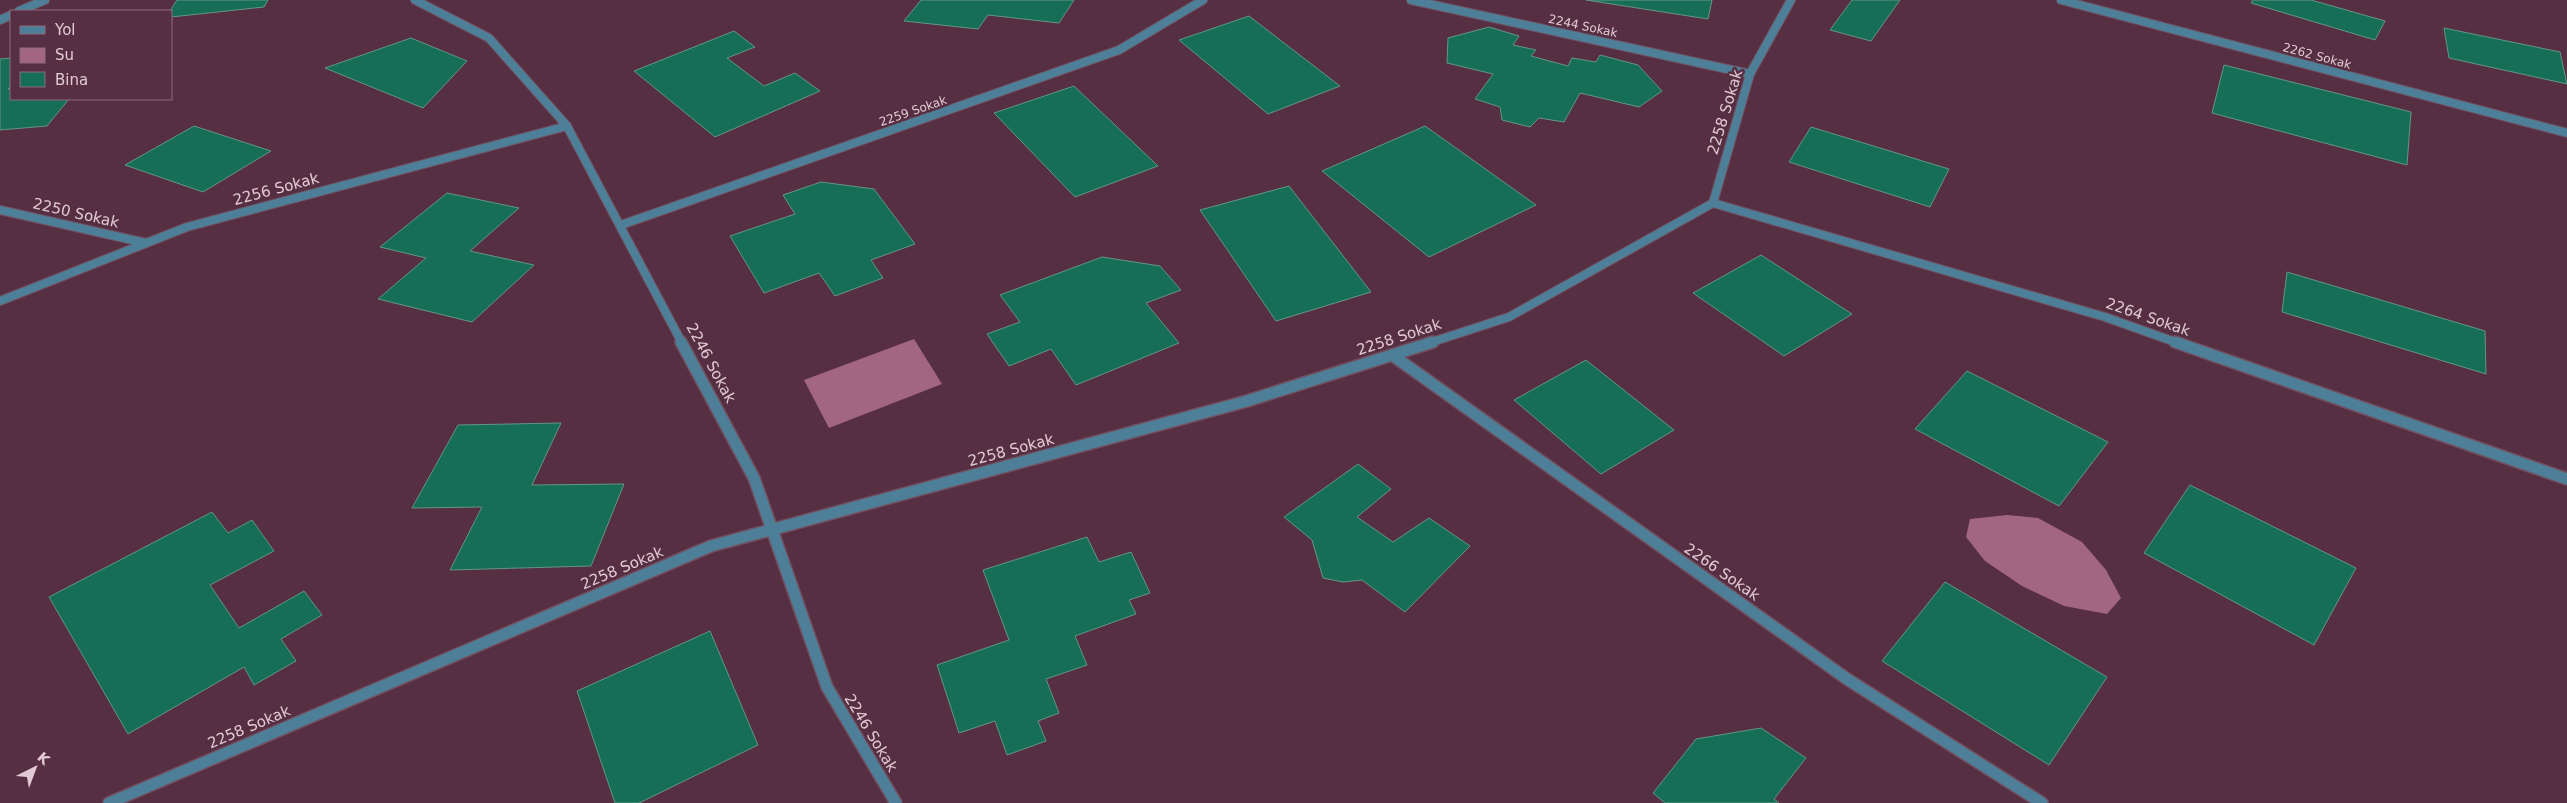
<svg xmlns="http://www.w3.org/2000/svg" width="2567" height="803" font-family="'DejaVu Sans',sans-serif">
<rect width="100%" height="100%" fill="#562f42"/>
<g fill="#a26582">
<polygon points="914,339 942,384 829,428 804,380"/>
<polygon points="2007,515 2038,518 2082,542 2106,570 2121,598 2107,614 2064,606 2022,586 1985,561 1966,537 1970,519"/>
</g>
<g fill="#176e56" stroke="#639684">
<polygon points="177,0 268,0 264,7 171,17 170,11"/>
<polygon points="921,0 1074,0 1059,23 988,15 978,29 904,21"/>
<polygon points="1586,0 1712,0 1708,19"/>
<polygon points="1852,0 1900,0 1871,41 1830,30"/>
<polygon points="2253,0 2311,0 2385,21 2375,40 2251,3"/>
<polygon points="1249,16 1340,86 1268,114 1179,40"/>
<polygon points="1489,27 1519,36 1513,45 1536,50 1531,56 1568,66 1572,58 1596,62 1600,55 1638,65 1662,91 1639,107 1580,93 1564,122 1539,118 1530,127 1502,120 1500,107 1475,99 1493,74 1447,63 1448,38"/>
<polygon points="2444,28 2560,52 2567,84 2449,58"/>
<polygon points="734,31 755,47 727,58 764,86 795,73 820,91 715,137 634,71"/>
<polygon points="411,38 467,61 423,108 325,68"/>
<polygon points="11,58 11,86 8,89 11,89 11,99 69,99 47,126 0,130 0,59"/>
<polygon points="2224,65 2411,112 2407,165 2212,113"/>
<polygon points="1074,86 1158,166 1075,197 994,113"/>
<polygon points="194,126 271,151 203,192 125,165"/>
<polygon points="1425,126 1536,205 1429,257 1322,171"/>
<polygon points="1811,127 1949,169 1930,207 1789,162"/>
<polygon points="821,182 874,189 915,244 871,260 883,278 835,296 819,273 764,293 730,236 795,214 783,195"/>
<polygon points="1289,186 1371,292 1276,321 1200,210"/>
<polygon points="447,193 519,208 470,251 534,265 472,322 378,299 426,258 380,247"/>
<polygon points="1761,255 1852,314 1784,356 1693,293"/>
<polygon points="1102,257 1160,266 1181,290 1146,303 1179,343 1076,385 1051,349 1009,366 987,334 1020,322 1000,295"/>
<polygon points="2287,272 2485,331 2486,374 2282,312"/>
<polygon points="1586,360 1674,430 1601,474 1514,400"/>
<polygon points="1967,371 2108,442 2059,506 1915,429"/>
<polygon points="561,423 532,485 624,484 591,566 450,570 482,507 412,508 458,425"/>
<polygon points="1358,464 1391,489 1357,517 1393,542 1429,518 1470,546 1405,612 1362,580 1343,582 1323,578 1312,540 1284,517"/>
<polygon points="2190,485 2356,568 2314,645 2144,553"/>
<polygon points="212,512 228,533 252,520 274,551 210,585 239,628 304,591 322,615 281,639 296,661 254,685 244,667 128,734 49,597"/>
<polygon points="1087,537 1099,562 1131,552 1150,593 1129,600 1136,614 1075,636 1087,665 1046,679 1059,713 1038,721 1046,741 1007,755 995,721 959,733 937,665 1009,640 983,570"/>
<polygon points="1945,582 2107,677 2049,765 1882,661"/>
<polygon points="710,631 758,745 639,803 615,803 577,691"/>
<polygon points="1761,728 1806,758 1774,799 1779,803 1665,803 1653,793 1696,739"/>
</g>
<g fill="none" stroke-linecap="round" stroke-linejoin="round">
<defs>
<g id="street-far1">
<polyline points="415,0 489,38 567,126 682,343"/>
<polyline points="1411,0 1750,74"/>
<polyline points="2061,0 2567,133"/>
<polyline points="19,11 45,0"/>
<polyline points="0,20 11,15"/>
<polyline points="1713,203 2105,317 2178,343"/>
<polyline points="0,210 146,243"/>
<polyline points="621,225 1119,50 1203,0"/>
<polyline points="0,301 187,227 567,126"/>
<polyline points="1429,343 1509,317 1713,203 1750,74 1791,0"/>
</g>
<g id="street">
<polyline points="681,342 754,478 827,687 896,803"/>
<polyline points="2175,342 2567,479"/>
<polyline points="1392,355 1847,679 2042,803"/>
<polyline points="109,803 711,546 1247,401 1433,342"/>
</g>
</defs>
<use href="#street-far1" stroke="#724e5f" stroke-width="10"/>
<use href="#street" stroke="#724e5f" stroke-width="14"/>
<use href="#street-far1" stroke="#4d8098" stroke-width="8"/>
<use href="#street" stroke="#4d8098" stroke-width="11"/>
</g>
<g text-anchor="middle" stroke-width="5" stroke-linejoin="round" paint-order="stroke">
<g font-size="12" fill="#e2cad4" stroke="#562f42">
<text transform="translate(1583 26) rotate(12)" y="4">2244 Sokak</text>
<text transform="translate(2317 56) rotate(15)" y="4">2262 Sokak</text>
<text transform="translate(913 111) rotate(-19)" y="4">2259 Sokak</text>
</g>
<g font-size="15" fill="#e2cad4" stroke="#562f42">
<text transform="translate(1725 112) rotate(-73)" y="5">2258 Sokak</text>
<text transform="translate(276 189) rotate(-15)" y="5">2256 Sokak</text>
<text transform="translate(76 213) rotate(13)" y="5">2250 Sokak</text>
<text transform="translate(2148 317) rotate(19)" y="5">2264 Sokak</text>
<text transform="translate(1399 337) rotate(-18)" y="5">2258 Sokak</text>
<text transform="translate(711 363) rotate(62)" y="5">2246 Sokak</text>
<text transform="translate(1011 450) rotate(-15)" y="5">2258 Sokak</text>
<text transform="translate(622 568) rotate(-23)" y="5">2258 Sokak</text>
<text transform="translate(1722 572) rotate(35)" y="5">2266 Sokak</text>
<text transform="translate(249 727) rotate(-23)" y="5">2258 Sokak</text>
<text transform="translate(871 733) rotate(59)" y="5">2246 Sokak</text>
</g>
</g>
<rect x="10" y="10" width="162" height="90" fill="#562f42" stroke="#8e6d7c"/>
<rect x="20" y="26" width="25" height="8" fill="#4d8098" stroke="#8e6d7c"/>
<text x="55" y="35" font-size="15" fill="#e2cad4">Yol</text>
<rect x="20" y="48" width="25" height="15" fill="#a26582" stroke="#8e6d7c"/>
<text x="55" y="60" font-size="15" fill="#e2cad4">Su</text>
<rect x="20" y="72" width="25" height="15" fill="#176e56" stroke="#8e6d7c"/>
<text x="55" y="85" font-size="15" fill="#e2cad4">Bina</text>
<g transform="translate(35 768) rotate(42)" stroke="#562f42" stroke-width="4" paint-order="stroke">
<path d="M0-4L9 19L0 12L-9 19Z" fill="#e2cad4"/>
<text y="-8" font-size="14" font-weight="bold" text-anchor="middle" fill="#e2cad4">K</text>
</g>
</svg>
